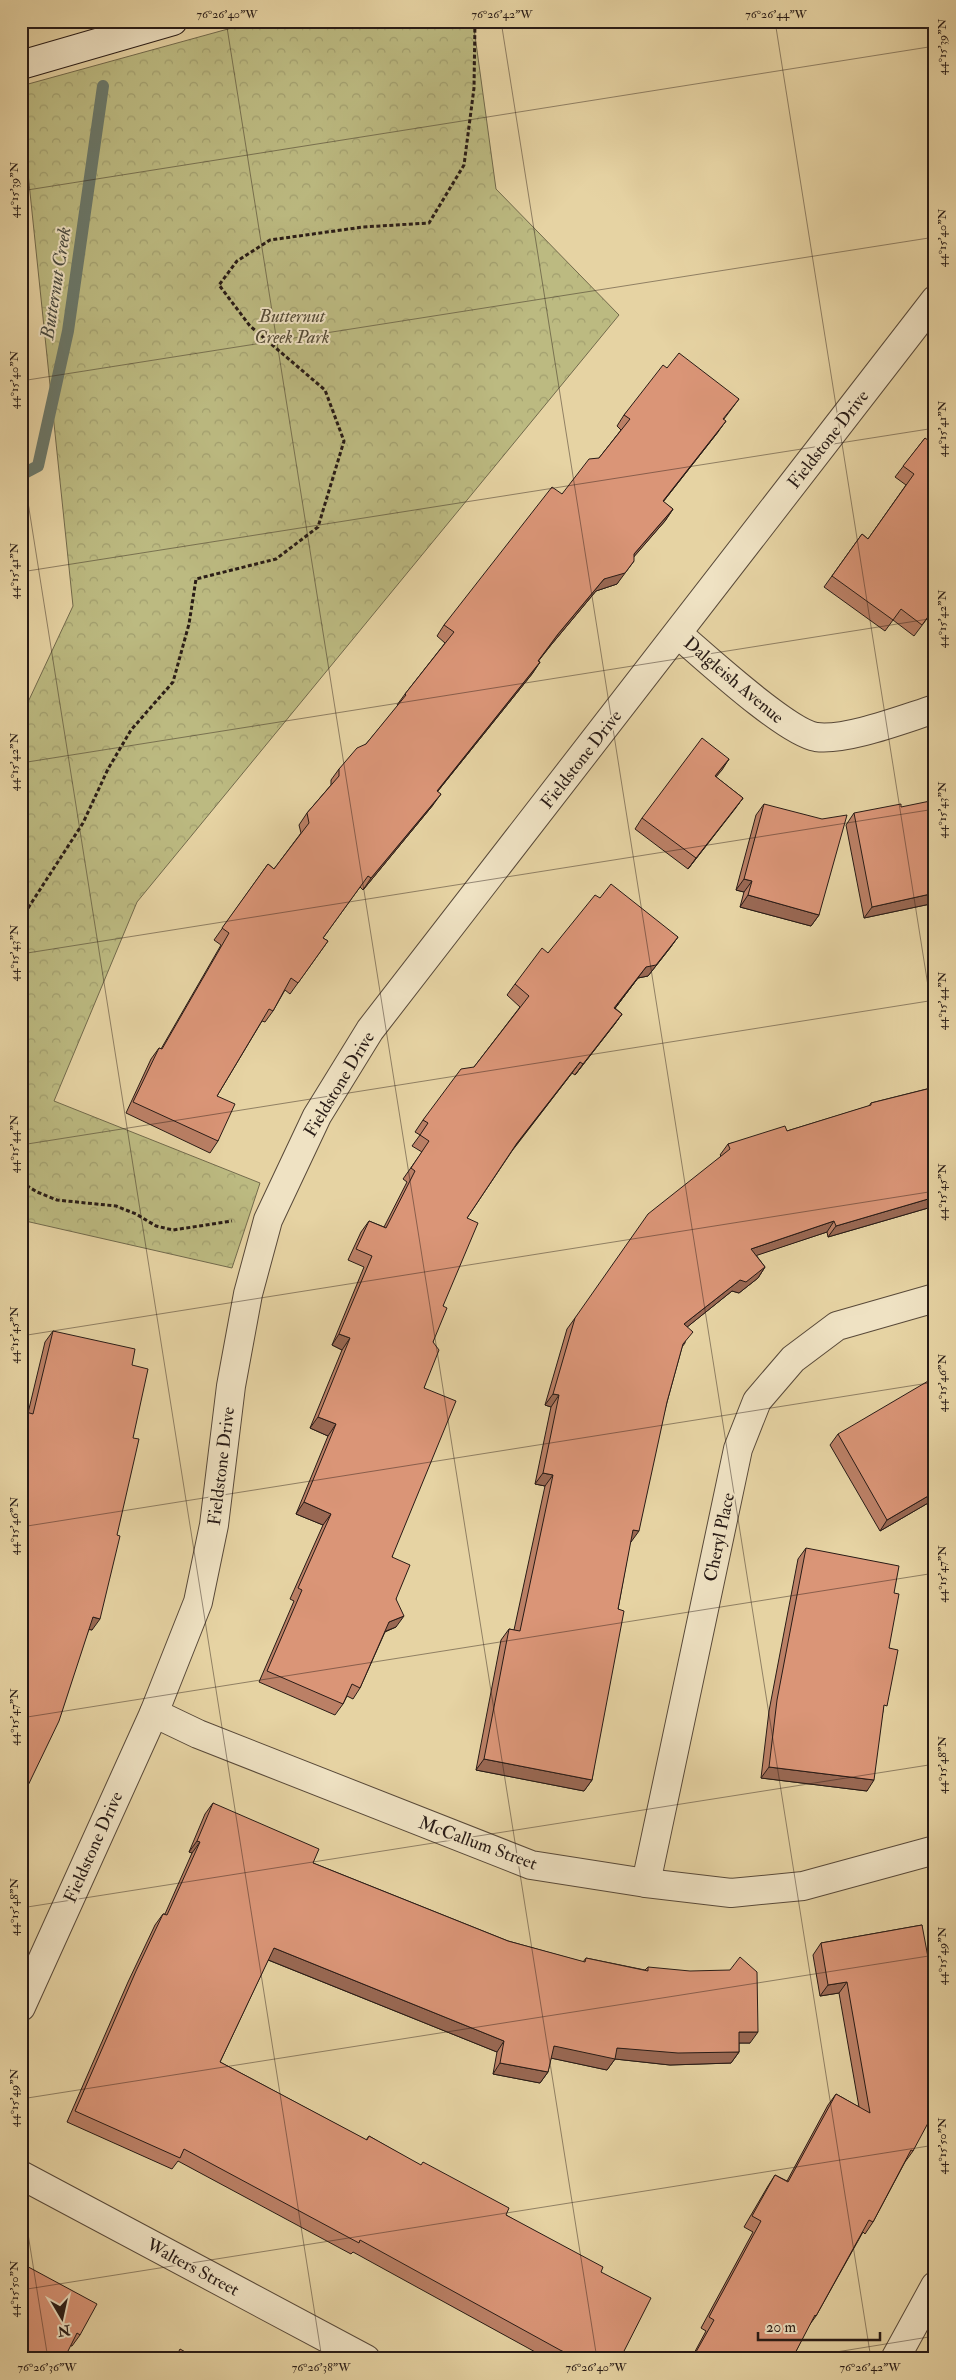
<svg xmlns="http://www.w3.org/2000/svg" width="956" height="2380" font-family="'IM FELL Double Pica',serif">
<defs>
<pattern id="forest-crowns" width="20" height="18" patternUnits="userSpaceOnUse" patternTransform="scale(1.25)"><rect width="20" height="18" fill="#bcba81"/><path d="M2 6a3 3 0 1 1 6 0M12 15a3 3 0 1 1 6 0" fill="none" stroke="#a29f6f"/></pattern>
</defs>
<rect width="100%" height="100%" fill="#e6d3a3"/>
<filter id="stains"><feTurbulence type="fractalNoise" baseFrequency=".004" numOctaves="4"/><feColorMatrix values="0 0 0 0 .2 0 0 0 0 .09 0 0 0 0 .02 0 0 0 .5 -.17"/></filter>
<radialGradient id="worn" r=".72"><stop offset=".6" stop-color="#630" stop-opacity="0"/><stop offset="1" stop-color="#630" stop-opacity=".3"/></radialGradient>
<polygon fill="url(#forest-crowns)" stroke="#726a4c" points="257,21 473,21 496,189 619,315 137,902 54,1101 260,1183 232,1268 21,1220 21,717 73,606 21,106 21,86"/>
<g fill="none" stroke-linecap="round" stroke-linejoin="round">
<polyline stroke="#6b796b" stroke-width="12" points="21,475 38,466 68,331 103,86"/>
<defs>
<g id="street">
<path d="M 678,634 C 705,657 786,732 816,737 C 847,741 903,719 935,709"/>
<polyline points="154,1713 198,1734 531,1865 646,1883 731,1893 803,1886 935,1850"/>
<polyline points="646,1883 738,1449 757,1401 793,1359 837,1326 935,1298"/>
<polyline points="21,2007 154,1713 198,1602 214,1525 231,1386 248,1294 268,1220 317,1116 370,1030 935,300"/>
<polyline points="21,2175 366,2359"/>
<polyline points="895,2359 935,2286"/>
</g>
<polyline id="secondary" points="21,65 173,21"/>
</defs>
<use href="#street" stroke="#584939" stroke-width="30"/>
<use href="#secondary" stroke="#281b16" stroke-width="30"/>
<g stroke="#281b16" stroke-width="3" stroke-dasharray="4 2.5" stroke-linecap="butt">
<polyline points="21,919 83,823 108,769 131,730 173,682 189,624 196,579 276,559 318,527 344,441 325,390 250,326 219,285 237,261 270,240 363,227 429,223 464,165 474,88 475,21"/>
<polyline points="21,1182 37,1192 57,1200 116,1206 136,1214 156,1226 173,1230 232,1221"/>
</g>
<use href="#street" stroke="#efe2c3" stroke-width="28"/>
<use href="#secondary" stroke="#efe2c3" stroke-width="28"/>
</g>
<g fill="#bb8066" stroke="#281b16">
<polygon points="667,368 739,399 724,419 718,432 663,502 673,509 665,521 634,556 617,584 596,591 551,645 538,661 540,662 532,674 438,791 433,805 363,890 360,887 323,938 328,941 290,994 285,990 273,1011 265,1022 262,1021 217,1096 218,1141 210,1153 126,1113 151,1059 159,1048 161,1049 221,945 214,940 268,864 274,869 301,833 299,825 307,813 331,785 331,780 339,769 366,744 398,706 397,705 405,694 445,643 437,636 444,625 562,494 599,458 621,430 617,426 624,415"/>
<polygon points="925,438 935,608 914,636 893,620 885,631 824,587 862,534 868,539 906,485 895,477"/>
<polygon points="729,759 716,777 743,798 688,869 635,829 642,818"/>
<polygon points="764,804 819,915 811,926 740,907 744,892 736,890 756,815"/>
<polygon points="854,813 935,903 864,918 846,825"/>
<polygon points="600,898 678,937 670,948 648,976 638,978 615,1008 622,1014 614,1025 575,1075 572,1073 512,1151 467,1218 433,1342 392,1557 396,1599 396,1627 385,1632 360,1688 353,1699 347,1696 343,1704 335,1715 259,1682 294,1601 290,1599 323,1525 296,1514 328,1436 310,1428 342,1350 332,1345 364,1267 348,1260 361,1232 369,1221 384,1227 407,1182 403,1179 422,1152 412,1146 420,1135 415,1132 423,1120 474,1067 520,1007 507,995 515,984 548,953"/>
<polygon points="935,1087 935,1206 828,1237 827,1232 756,1255 765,1267 758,1278 739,1293 732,1291 687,1327 685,1343 682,1347 667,1402 631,1542 630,1542 618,1609 592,1780 584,1791 476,1770 501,1640 509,1629 514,1630 545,1486 535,1484 551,1407 545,1405 567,1329 575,1318 721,1156 720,1155 728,1144 787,1131 869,1106 871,1103"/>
<polygon points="53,1331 132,1365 92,1630 89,1629 21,1800 21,1420 26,1412 28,1413 45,1342"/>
<polygon points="838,1434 935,1499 880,1531 830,1445"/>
<polygon points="806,1548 889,1648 883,1711 867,1791 761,1778 769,1711 798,1559"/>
<polygon points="213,1803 313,1863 508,1941 583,1962 586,1958 645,1970 648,1967 750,2043 739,2043 739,2052 731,2063 670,2065 615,2059 607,2070 551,2058 548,2072 540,2083 493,2074 497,2052 268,1960 220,2062 366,2140 369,2136 506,2215 601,2272 620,2359 548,2359 353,2252 351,2254 178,2161 172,2169 67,2122 128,1982 155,1925 163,1914 165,1914 192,1853 189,1852 205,1814"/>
<polygon points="922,1925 913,2151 905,2162 873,2222 865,2234 863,2232 816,2316 808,2327 792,2359 691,2359 706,2331 701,2328 753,2232 744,2227 768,2186 775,2175 787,2181 828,2105 836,2094 859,2107 839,1993 820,1996 813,1955 821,1943"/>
<polygon points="21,2263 80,2335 72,2346 71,2346"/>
</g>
<g fill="#996853" stroke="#281b16">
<polygon points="726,421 718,432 655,512 663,501"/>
<polygon points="673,509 665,521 626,566 634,554"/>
<polygon points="634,561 617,584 596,591 551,645 530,672 558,634 604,579"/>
<polygon points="540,662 532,674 429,802 437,791"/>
<polygon points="729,759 722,770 707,787 715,776"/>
<polygon points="441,794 433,805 363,890 371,878"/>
<polygon points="743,798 735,809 688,869 696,858"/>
<polygon points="744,879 752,881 744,892 736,890"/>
<polygon points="935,893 935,903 864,918 872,907"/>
<polygon points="748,895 819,915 811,926 740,907"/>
<polygon points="678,937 670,948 648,976 638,978 607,1019 646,967"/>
<polygon points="622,1014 614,1025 575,1075 583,1064"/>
<polygon points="580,1062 572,1073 509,1154 517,1143"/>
<polygon points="935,1197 935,1206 828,1237 836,1226"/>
<polygon points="834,1221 827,1232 743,1260 751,1249"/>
<polygon points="765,1267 758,1278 739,1293 732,1291 676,1336 684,1324 740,1280"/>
<polygon points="339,1334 350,1338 342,1350 332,1345"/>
<polygon points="553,1394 559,1395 551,1407 545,1405"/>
<polygon points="318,1417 336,1424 328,1436 310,1428"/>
<polygon points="543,1473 553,1475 545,1486 535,1484"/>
<polygon points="935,1492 935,1499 880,1531 887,1520"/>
<polygon points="304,1502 331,1514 323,1525 296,1514"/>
<polygon points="633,1530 639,1531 631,1542 625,1541"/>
<polygon points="404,1616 396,1627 381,1633 389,1622"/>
<polygon points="93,1617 100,1619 92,1630 85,1629"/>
<polygon points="484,1759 592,1780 584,1791 476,1770"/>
<polygon points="769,1767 874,1780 867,1791 761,1778"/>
<polygon points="197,1841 200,1842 192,1853 189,1852"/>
<polygon points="274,1948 504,2041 497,2052 266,1959"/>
<polygon points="847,1982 839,1993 820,1996 828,1985"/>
<polygon points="739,2032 758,2032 750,2043 731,2043"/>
<polygon points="554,2046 617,2048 739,2052 731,2063 670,2065 615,2059 607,2070 546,2057"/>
<polygon points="500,2063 548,2072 540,2083 493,2074"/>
</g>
<g fill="#da9577" stroke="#281b16">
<polygon points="679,353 739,399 723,419 726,421 663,501 673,509 634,554 634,561 625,573 604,579 558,634 538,661 540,662 437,791 441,794 371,878 368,876 323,938 328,941 298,983 291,978 273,1011 269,1009 217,1096 235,1104 218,1141 133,1102 159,1048 162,1049 229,933 222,928 268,864 274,869 309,823 307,813 339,776 339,769 357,748 366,744 406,695 405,694 454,632 444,625 552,487 562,494 589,459 599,458 630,419 624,415 663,365 667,368"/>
<polygon points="925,438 935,445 935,572 932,575 935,577 935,607 922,625 901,609 893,620 832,576 862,534 868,539 914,474 903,466"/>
<polygon points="702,738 729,759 715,776 743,798 696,858 642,818"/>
<polygon points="935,800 935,893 872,907 854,813 901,804 901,807"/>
<polygon points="764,804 822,819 847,815 819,915 748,895 752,881 744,879"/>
<polygon points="611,884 678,937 656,965 646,967 614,1008 622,1014 583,1064 580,1062 517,1143 467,1218 478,1223 443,1306 447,1308 433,1342 439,1350 424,1388 456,1401 392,1557 410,1565 396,1599 404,1616 389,1622 360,1688 352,1684 343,1704 267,1671 302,1590 298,1588 331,1514 304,1502 336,1424 318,1417 350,1338 339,1334 372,1256 356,1249 369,1221 386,1228 415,1171 411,1168 429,1141 420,1135 428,1123 423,1120 461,1069 474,1067 529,996 515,984 542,948 548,953 595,895 600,898"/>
<polygon points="935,1087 935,1197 836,1226 834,1221 751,1249 765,1267 746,1282 740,1280 684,1324 693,1332 683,1344 667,1402 639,1531 633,1530 618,1609 624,1611 592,1780 484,1759 509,1629 520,1631 553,1475 543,1473 559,1395 553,1394 575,1318 648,1214 730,1149 728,1144 785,1126 787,1131 871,1105 871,1103"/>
<polygon points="53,1331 135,1349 132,1365 148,1369 133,1438 139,1439 117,1535 120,1536 100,1619 93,1617 59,1721 21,1800 21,1434 26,1412 33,1414"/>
<polygon points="935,1377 935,1492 887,1520 838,1434"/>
<polygon points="806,1548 899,1566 894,1593 899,1594 889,1648 898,1650 887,1706 884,1705 874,1780 769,1767 777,1700"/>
<polygon points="213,1803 319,1849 313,1863 508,1941 585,1962 586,1958 648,1971 648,1967 690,1971 730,1970 740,1957 757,1972 758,2032 739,2032 739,2052 678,2053 617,2048 615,2059 554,2046 548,2072 500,2063 504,2041 274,1948 220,2062 367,2140 369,2136 421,2165 423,2162 509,2208 506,2215 603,2267 601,2272 651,2298 620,2359 579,2359 560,2350 360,2240 359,2243 184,2149 180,2158 75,2111 136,1971 163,1914 167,1915 200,1842 197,1841"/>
<polygon points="922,1925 935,1995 935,2110 913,2151 911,2150 873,2222 869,2220 816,2316 815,2315 792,2359 692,2359 714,2320 709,2317 761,2221 752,2216 775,2175 788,2182 836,2094 870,2113 847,1982 828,1985 821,1943"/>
<polygon points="21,2263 97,2304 80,2335 77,2333 64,2359 21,2359"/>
<polygon points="180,2349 198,2359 175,2359"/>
</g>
<path fill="none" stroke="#281b16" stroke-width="1" stroke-opacity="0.45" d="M 226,21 L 597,2359M 501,21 L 871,2359M 775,21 L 935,1030M 21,191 L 935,46M 21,381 L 935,237M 21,458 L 322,2359M 21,572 L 935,428M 21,763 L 935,618M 21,954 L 935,809M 21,1145 L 935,1000M 21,1336 L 935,1191M 21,1527 L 935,1382M 21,1718 L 935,1573M 21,1908 L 935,1764M 21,2099 L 935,1955M 21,2190 L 48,2359M 21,2290 L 935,2145M 793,2359 L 935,2336"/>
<g text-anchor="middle" stroke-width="4" stroke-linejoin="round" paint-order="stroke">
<g font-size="18" font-style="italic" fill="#544b36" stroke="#efe2c3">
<text x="292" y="322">Butternut<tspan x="292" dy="21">Creek Park</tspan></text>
</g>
<g font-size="18" fill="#281b16" stroke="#efe2c3">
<text transform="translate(828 439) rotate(-52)" y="6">Fieldstone Drive</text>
<text transform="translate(734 680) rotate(40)" y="6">Dalgleish Avenue</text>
<text transform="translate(581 759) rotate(-52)" y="6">Fieldstone Drive</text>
<text transform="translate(339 1084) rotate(-59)" y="6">Fieldstone Drive</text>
<text transform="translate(221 1466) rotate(-83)" y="6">Fieldstone Drive</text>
<text transform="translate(719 1537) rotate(-78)" y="6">Cheryl Place</text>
<text transform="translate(478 1843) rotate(20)" y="6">McCallum Street</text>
<text transform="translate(93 1847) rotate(-66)" y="6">Fieldstone Drive</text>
<text transform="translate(193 2267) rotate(28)" y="6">Walters Street</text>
</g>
<g font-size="19" font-style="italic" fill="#494a40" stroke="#efe2c3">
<text transform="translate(55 283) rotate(-81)" y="7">Butternut Creek</text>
</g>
</g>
<rect width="956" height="2380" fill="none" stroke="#e6d3a3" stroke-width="55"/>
<g transform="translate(62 2318) rotate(171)" stroke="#efe2c3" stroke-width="4" paint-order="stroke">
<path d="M0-4L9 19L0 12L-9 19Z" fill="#281b16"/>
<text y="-8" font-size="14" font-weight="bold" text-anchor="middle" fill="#281b16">N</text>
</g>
<path d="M758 2332v8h122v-8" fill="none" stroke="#281b16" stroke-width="2.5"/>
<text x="766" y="2332" font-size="15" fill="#281b16" stroke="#efe2c3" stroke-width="4" paint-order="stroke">20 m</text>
<rect x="28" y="28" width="900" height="2324" fill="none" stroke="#281b16" stroke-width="2"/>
<g font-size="12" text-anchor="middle" fill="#281b16">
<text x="227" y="18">76°26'40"W</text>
<text x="502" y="18">76°26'42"W</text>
<text x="776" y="18">76°26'44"W</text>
<text transform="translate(942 47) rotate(-90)" y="4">44°15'39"N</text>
<text transform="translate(14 190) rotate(-90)" y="4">44°15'39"N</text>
<text transform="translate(942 238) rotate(-90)" y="4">44°15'40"N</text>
<text transform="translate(14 380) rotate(-90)" y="4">44°15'40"N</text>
<text transform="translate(942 429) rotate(-90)" y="4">44°15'41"N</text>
<text transform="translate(14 571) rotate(-90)" y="4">44°15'41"N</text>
<text transform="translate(942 619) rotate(-90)" y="4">44°15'42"N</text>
<text transform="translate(14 762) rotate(-90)" y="4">44°15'42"N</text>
<text transform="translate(942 810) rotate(-90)" y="4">44°15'43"N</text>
<text transform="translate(14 953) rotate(-90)" y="4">44°15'43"N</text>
<text transform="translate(942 1001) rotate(-90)" y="4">44°15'44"N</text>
<text transform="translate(14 1144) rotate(-90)" y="4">44°15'44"N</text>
<text transform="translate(942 1192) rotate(-90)" y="4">44°15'45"N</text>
<text transform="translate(14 1335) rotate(-90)" y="4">44°15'45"N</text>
<text transform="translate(942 1383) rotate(-90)" y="4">44°15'46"N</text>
<text transform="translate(14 1526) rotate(-90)" y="4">44°15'46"N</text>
<text transform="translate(942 1574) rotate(-90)" y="4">44°15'47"N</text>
<text transform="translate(14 1717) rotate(-90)" y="4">44°15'47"N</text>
<text transform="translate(942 1765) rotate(-90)" y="4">44°15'48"N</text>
<text transform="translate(14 1907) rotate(-90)" y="4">44°15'48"N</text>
<text transform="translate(942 1956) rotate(-90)" y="4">44°15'49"N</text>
<text transform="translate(14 2098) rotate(-90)" y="4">44°15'49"N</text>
<text transform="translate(942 2146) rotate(-90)" y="4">44°15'50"N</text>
<text transform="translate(14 2289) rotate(-90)" y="4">44°15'50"N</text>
<text x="47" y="2371">76°26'36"W</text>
<text x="321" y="2371">76°26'38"W</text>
<text x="596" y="2371">76°26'40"W</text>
<text x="870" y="2371">76°26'42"W</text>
</g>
<rect width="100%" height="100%" filter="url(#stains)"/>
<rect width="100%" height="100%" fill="url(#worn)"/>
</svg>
